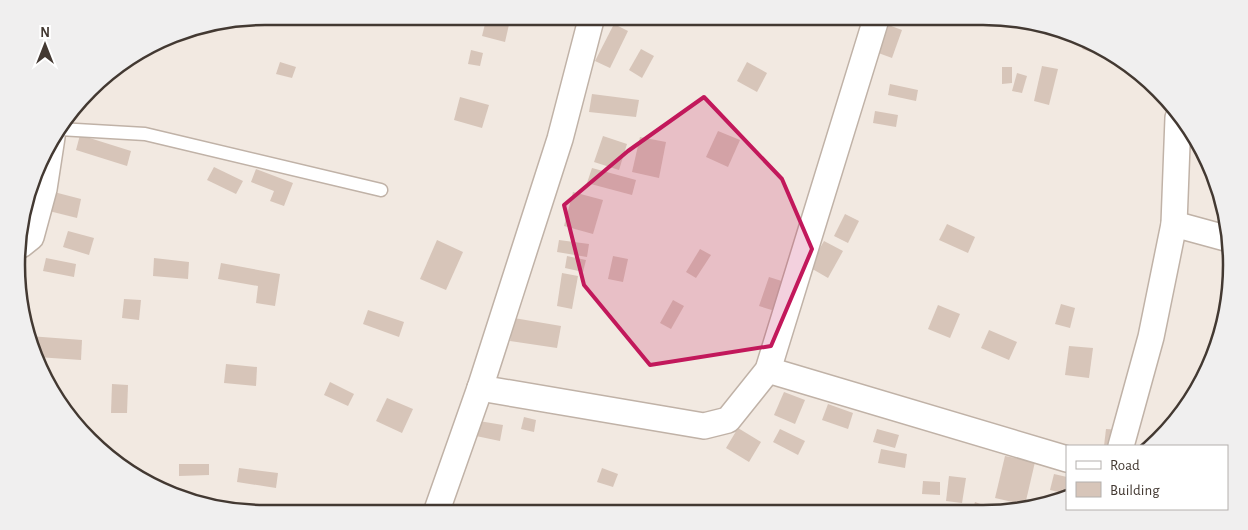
<svg xmlns="http://www.w3.org/2000/svg" width="1248" height="530" font-family="'Alegreya Sans',sans-serif">
<rect width="100%" height="100%" fill="#f2e9e1"/>
<g fill="#d7c5b9">
<polygon points="354,16 365,16 363,22 353,20"/>
<polygon points="487,16 511,16 505,42 482,36"/>
<polygon points="883,23 902,30 892,58 873,51"/>
<polygon points="614,24 628,31 610,68 595,61"/>
<polygon points="1085,42 1099,50 1097,54 1082,49"/>
<polygon points="641,49 654,56 642,78 629,70"/>
<polygon points="471,50 483,53 480,66 468,64"/>
<polygon points="280,62 296,67 292,78 276,74"/>
<polygon points="747,62 767,73 757,92 737,81"/>
<polygon points="1042,66 1058,69 1049,105 1034,101"/>
<polygon points="1002,67 1012,67 1012,83 1002,84"/>
<polygon points="1017,73 1027,76 1022,93 1012,91"/>
<polygon points="890,84 918,90 916,101 888,95"/>
<polygon points="592,94 639,100 636,117 589,112"/>
<polygon points="460,97 489,105 482,128 454,120"/>
<polygon points="875,111 898,115 896,127 873,123"/>
<polygon points="718,131 740,140 728,167 706,157"/>
<polygon points="80,135 131,151 127,166 76,150"/>
<polygon points="603,136 627,144 619,170 594,162"/>
<polygon points="640,137 666,142 659,178 632,172"/>
<polygon points="214,167 243,181 236,194 207,180"/>
<polygon points="592,168 636,180 632,195 587,183"/>
<polygon points="256,169 293,183 284,206 270,201 274,191 251,182"/>
<polygon points="1211,174 1215,188 1210,187"/>
<polygon points="54,192 81,199 77,218 49,211"/>
<polygon points="573,192 603,200 593,234 564,226"/>
<polygon points="845,214 859,221 848,243 834,236"/>
<polygon points="947,224 975,237 968,253 939,240"/>
<polygon points="68,231 94,238 89,255 63,247"/>
<polygon points="437,240 463,252 446,290 420,279"/>
<polygon points="559,240 589,244 587,257 557,252"/>
<polygon points="824,241 843,251 828,278 809,267"/>
<polygon points="700,249 711,255 696,278 686,272"/>
<polygon points="567,256 586,260 583,272 565,268"/>
<polygon points="613,256 628,259 623,282 608,279"/>
<polygon points="46,258 76,264 74,277 43,271"/>
<polygon points="154,258 189,262 188,279 153,276"/>
<polygon points="221,263 280,274 275,306 256,303 258,286 218,279"/>
<polygon points="562,273 578,276 572,309 557,306"/>
<polygon points="769,277 788,283 778,312 759,306"/>
<polygon points="124,299 141,300 139,320 122,318"/>
<polygon points="673,300 684,306 671,329 660,323"/>
<polygon points="1061,304 1075,308 1070,328 1055,324"/>
<polygon points="21,305 26,306 24,318 21,313"/>
<polygon points="938,305 960,314 950,338 928,329"/>
<polygon points="368,310 404,322 399,337 363,324"/>
<polygon points="514,318 561,326 557,348 510,341"/>
<polygon points="989,330 1017,342 1009,360 981,348"/>
<polygon points="29,336 82,340 81,360 37,357"/>
<polygon points="1069,346 1093,348 1089,378 1065,375"/>
<polygon points="226,364 257,367 256,386 224,383"/>
<polygon points="330,382 354,394 348,406 324,395"/>
<polygon points="112,384 128,385 127,413 111,413"/>
<polygon points="784,392 805,400 795,424 774,415"/>
<polygon points="387,398 413,409 402,433 376,421"/>
<polygon points="828,404 853,413 848,429 822,420"/>
<polygon points="524,417 536,420 534,432 521,429"/>
<polygon points="479,421 503,425 500,441 476,436"/>
<polygon points="738,428 761,442 749,462 726,448"/>
<polygon points="780,429 805,441 798,455 773,442"/>
<polygon points="877,429 899,435 895,448 873,442"/>
<polygon points="1106,429 1122,430 1120,446 1104,446"/>
<polygon points="881,449 907,454 905,468 878,463"/>
<polygon points="1005,456 1035,462 1025,505 995,498"/>
<polygon points="179,464 209,464 209,475 179,476"/>
<polygon points="239,468 278,473 276,488 237,482"/>
<polygon points="602,468 618,474 613,487 597,482"/>
<polygon points="1054,474 1067,477 1067,494 1050,490"/>
<polygon points="949,476 966,478 962,503 946,501"/>
<polygon points="923,481 940,482 940,495 922,494"/>
<polygon points="975,502 1000,511 1000,512 972,512"/>
</g>
<g fill="none" stroke-linecap="round" stroke-linejoin="round">
<defs>
<polyline id="service" points="59,129 145,134 381,190"/>
<g id="minor">
<polyline points="1174,224 1229,239"/>
<polyline points="21,245 31,237 44,189 52,137"/>
<polyline points="768,370 1067,459"/>
<polyline points="480,388 704,426 728,420 768,370 877,16"/>
<polyline points="1121,446 1151,337 1174,224 1178,118"/>
<polyline points="436,513 480,388 560,139 592,16"/>
</g>
</defs>
<use href="#service" stroke="#c0b2a7" stroke-width="15"/>
<use href="#minor" stroke="#c0b2a7" stroke-width="28"/>
<use href="#service" stroke="#fff" stroke-width="12"/>
<use href="#minor" stroke="#fff" stroke-width="25"/>
</g>
<path fill="#c2185b" fill-opacity="0.2" stroke="#c2185b" stroke-width="4" stroke-linejoin="round" d="M 704,97 L 782,179 L 812,249 L 771,346 L 650,365 L 584,285 L 564,205 L 628,151 Z"/>
<path d="M0 0H1248V530H0ZM265 25H983A240 240 0 0 1 1223 265V265A240 240 0 0 1 983 505H265A240 240 0 0 1 25 265V265A240 240 0 0 1 265 25Z" fill="#f0efef" fill-rule="evenodd"/>
<path fill="none" stroke="#433932" stroke-width="2.5" d="M265 25H983A240 240 0 0 1 1223 265V265A240 240 0 0 1 983 505H265A240 240 0 0 1 25 265V265A240 240 0 0 1 265 25Z"/>
<rect x="1066" y="445" width="162" height="65" fill="#ffffff" stroke="#b4b0ad"/>
<rect x="1076" y="461" width="25" height="8" fill="#ffffff" stroke="#b4b0ad"/>
<text x="1110" y="470" font-size="15" fill="#433932">Road</text>
<rect x="1076" y="482" width="25" height="15" fill="#d7c5b9" stroke="#b4b0ad"/>
<text x="1110" y="495" font-size="15" fill="#433932">Building</text>
<g transform="translate(45 45)" stroke="#ffffff" stroke-width="4" paint-order="stroke">
<path d="M0-4L9 19L0 12L-9 19Z" fill="#433932"/>
<text y="-8" font-size="14" font-weight="bold" text-anchor="middle" fill="#433932">N</text>
</g>
</svg>
